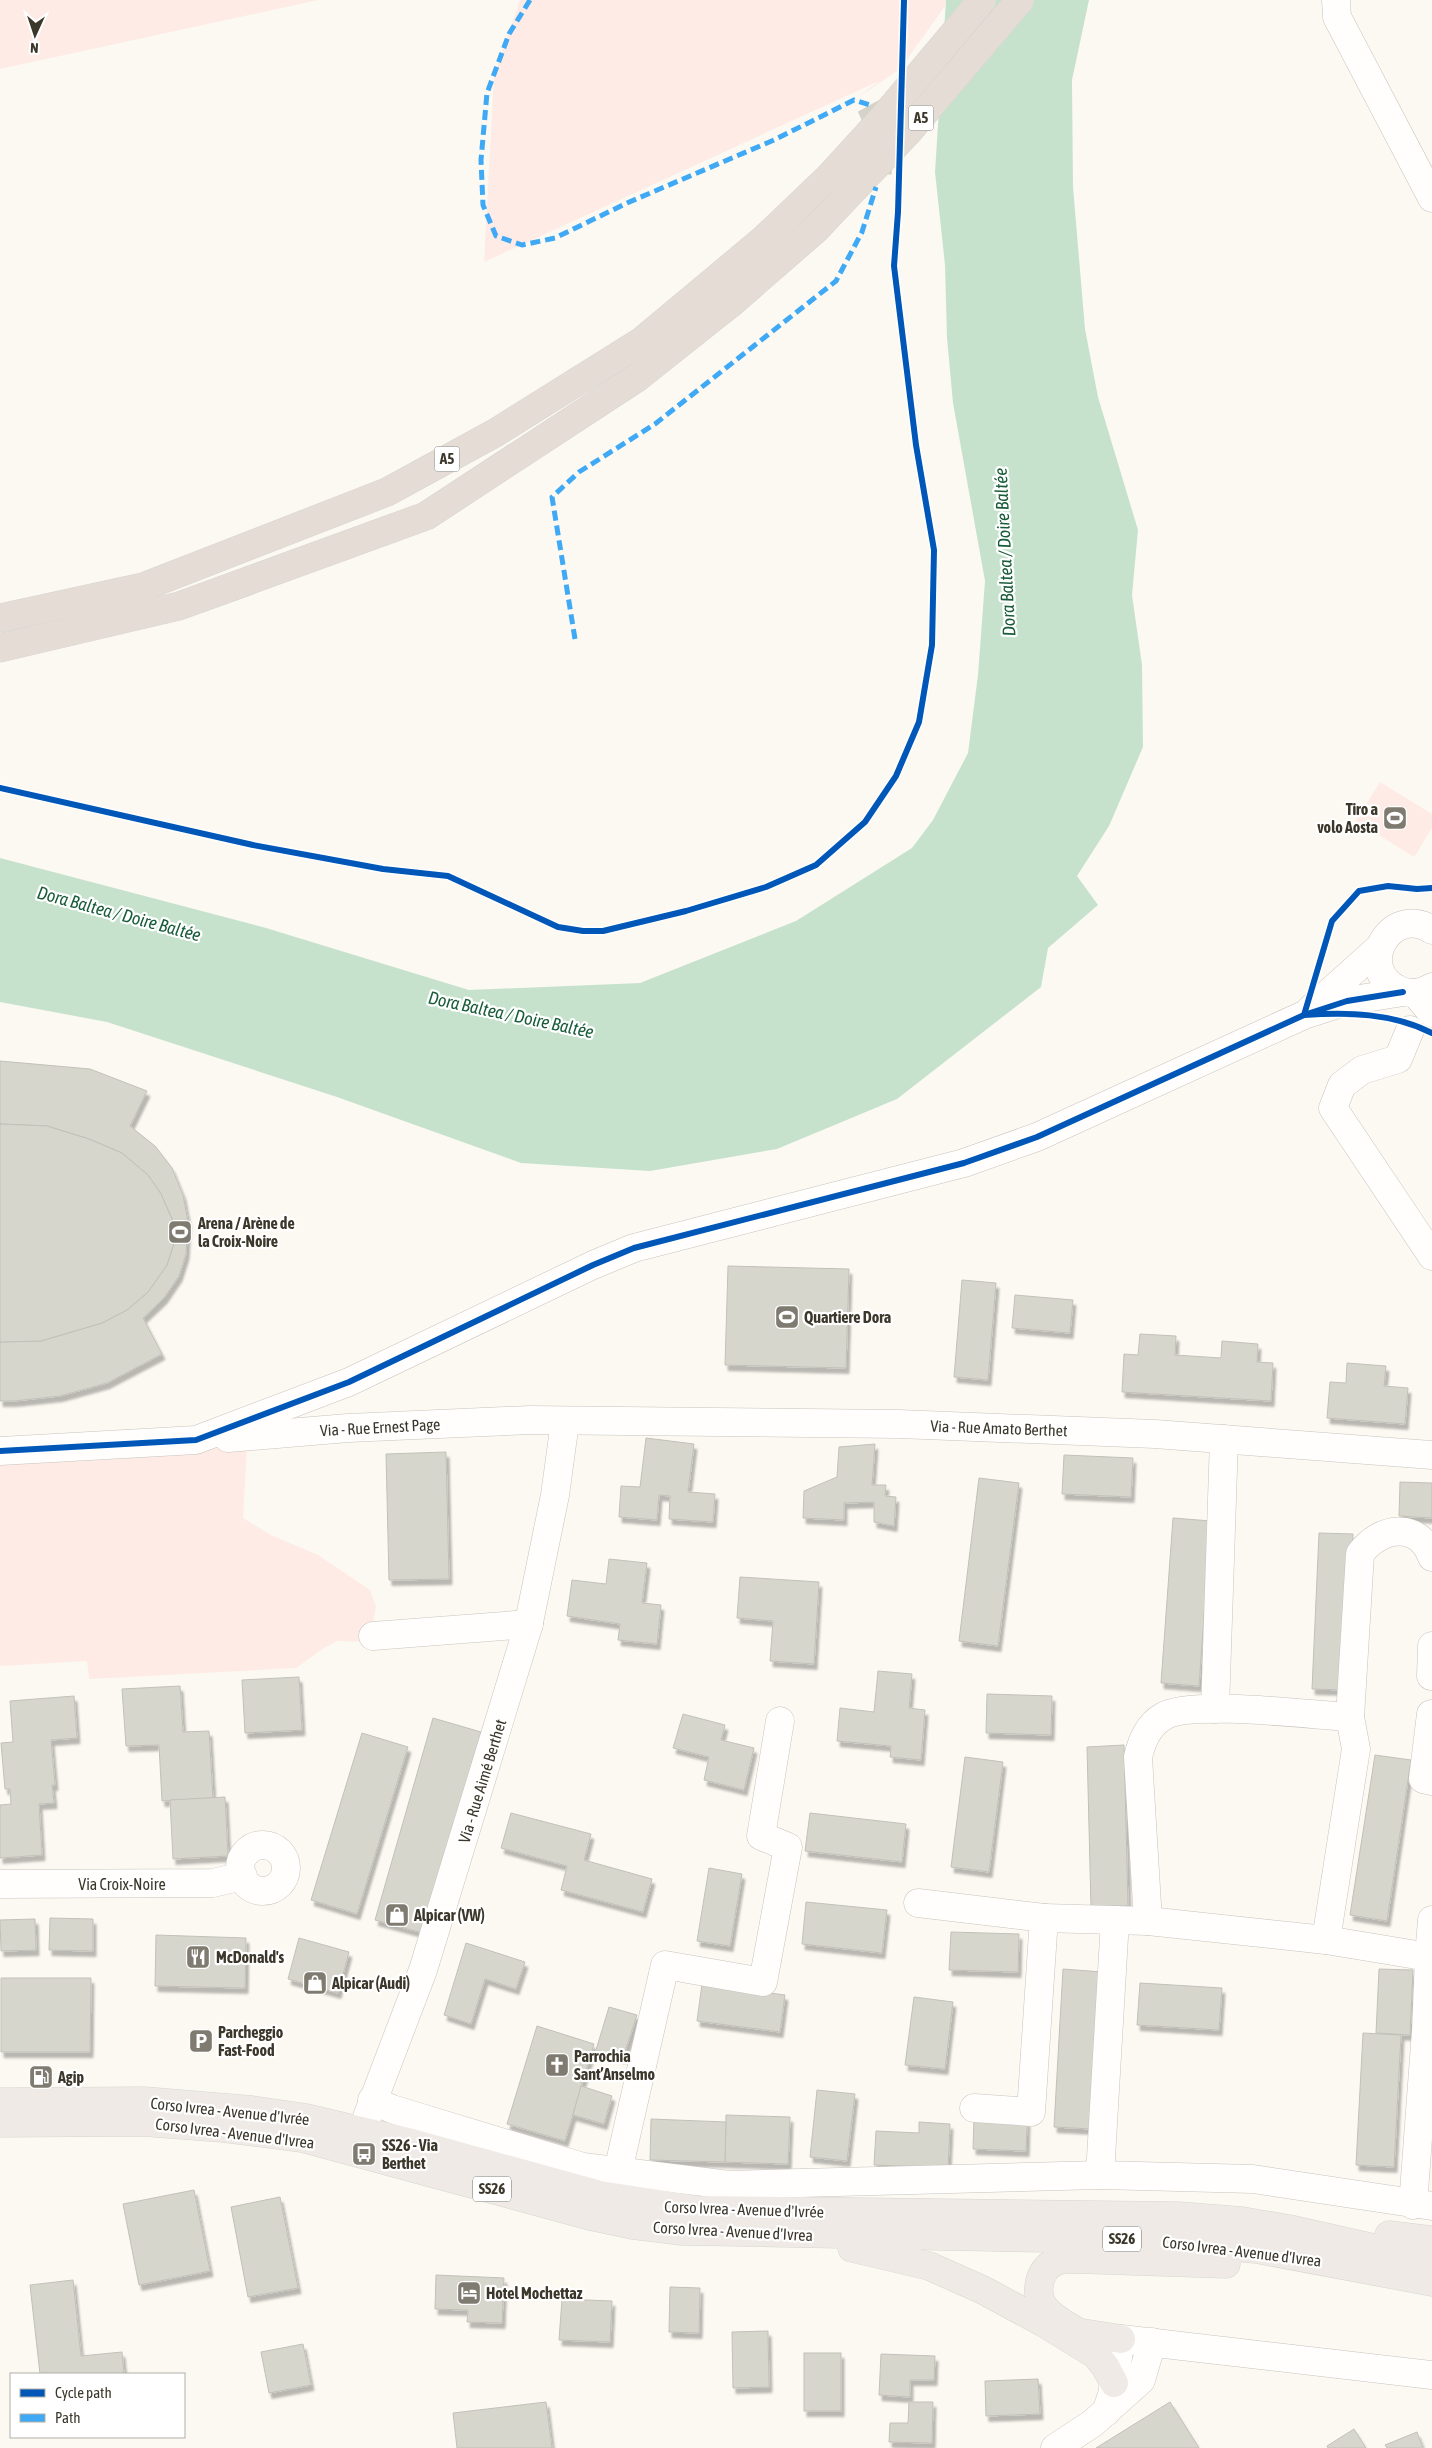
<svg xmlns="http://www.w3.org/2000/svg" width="1432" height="2448" font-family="'Asap Condensed',sans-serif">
<defs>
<filter id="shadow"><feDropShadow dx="3" dy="5.5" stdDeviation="1" flood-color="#0004"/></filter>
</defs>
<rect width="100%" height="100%" fill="#fcf9f2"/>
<g fill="#feebe5">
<polygon points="0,0 318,0 0,69"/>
<polygon points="520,0 946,0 945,6 900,69 854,100 879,81 484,262 494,76"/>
<polygon points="1380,782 1432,814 1432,828 1414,857 1356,821"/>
<polygon points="247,1445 243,1518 271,1535 318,1555 370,1590 376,1607 368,1642 337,1641 324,1648 296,1668 89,1679 87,1661 0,1666 0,1464 85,1455"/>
</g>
<polygon fill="#c6e2cd" points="946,0 1089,0 1072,80 1073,187 1085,329 1098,397 1138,530 1132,595 1142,665 1143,747 1109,826 1077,876 1098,905 1048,948 1041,987 897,1099 777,1149 650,1171 521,1163 337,1097 107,1022 0,1002 0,858 266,928 469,990 640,983 796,921 912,848 933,820 968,753 978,675 985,581 953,403 947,338 945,265 935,172"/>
<g fill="#d6d6cd" stroke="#c1c1b9" filter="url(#shadow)">
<polygon points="0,1061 90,1069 147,1091 130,1126 155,1146 172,1168 183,1195 188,1222 186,1254 179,1276 164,1298 143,1318 162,1354 107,1383 60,1396 14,1401 0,1401 0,1342 41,1341 102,1323 127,1310 148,1292 167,1265 174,1243 172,1219 161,1194 148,1175 122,1153 89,1139 47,1126 0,1124"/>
<polygon points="0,1124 47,1126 89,1139 122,1153 148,1175 161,1194 172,1219 174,1243 167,1265 148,1292 127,1310 102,1323 41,1341 0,1342"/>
<polygon points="728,1266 849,1269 846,1368 725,1365"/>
<polygon points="962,1280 996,1283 988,1380 954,1377"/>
<polygon points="1015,1295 1073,1300 1070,1333 1012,1328"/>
<polygon points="1140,1334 1176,1336 1175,1355 1221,1358 1222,1341 1258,1344 1257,1362 1273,1363 1271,1401 1122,1392 1124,1354 1138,1355"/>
<polygon points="1347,1363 1386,1366 1384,1386 1408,1388 1405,1424 1327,1418 1330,1382 1346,1383"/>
<polygon points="646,1438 694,1444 688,1492 715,1494 713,1522 669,1519 670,1496 659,1495 657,1520 619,1517 621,1486 640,1487"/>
<polygon points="875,1444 872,1485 886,1485 885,1496 896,1497 894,1526 874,1522 874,1502 844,1503 844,1520 803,1518 804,1491 837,1477 839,1447"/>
<polygon points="446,1452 449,1579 389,1580 386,1454"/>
<polygon points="1064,1455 1133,1458 1131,1497 1062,1494"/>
<polygon points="979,1478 1019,1483 998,1646 959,1641"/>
<polygon points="1400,1482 1432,1483 1432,1518 1399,1516"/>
<polygon points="1173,1518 1211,1521 1199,1686 1161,1683"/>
<polygon points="1319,1533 1353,1534 1347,1690 1312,1689"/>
<polygon points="609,1559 647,1563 642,1603 661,1605 657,1644 618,1640 620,1624 567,1616 572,1580 606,1584"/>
<polygon points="740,1577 819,1582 814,1664 770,1661 773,1621 737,1618"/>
<polygon points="878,1671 912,1674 909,1708 925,1710 921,1760 890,1757 891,1746 837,1741 840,1708 874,1712"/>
<polygon points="299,1677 302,1730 245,1733 242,1680"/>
<polygon points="180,1686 183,1732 209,1731 213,1798 162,1801 159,1745 126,1746 122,1689"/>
<polygon points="987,1694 1052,1696 1051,1735 986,1733"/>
<polygon points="74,1696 77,1738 51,1740 55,1785 52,1785 54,1803 39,1804 42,1855 0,1858 0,1805 11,1804 10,1789 5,1789 1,1743 13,1742 10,1701"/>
<polygon points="683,1714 725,1725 721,1740 754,1748 744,1790 704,1780 709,1757 673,1748"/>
<polygon points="433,1718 481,1732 423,1933 375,1920"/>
<polygon points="362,1733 408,1747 357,1914 311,1900"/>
<polygon points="1124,1745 1128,1906 1091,1907 1087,1747"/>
<polygon points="1375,1755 1411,1760 1387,1921 1350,1915"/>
<polygon points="965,1757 1003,1762 989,1872 951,1867"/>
<polygon points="225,1797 228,1856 173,1859 170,1800"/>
<polygon points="511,1813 591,1834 584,1860 652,1879 643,1912 561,1890 567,1866 501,1848"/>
<polygon points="810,1813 906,1824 902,1862 805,1851"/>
<polygon points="709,1868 742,1874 730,1946 697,1941"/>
<polygon points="806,1902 887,1910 882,1953 802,1944"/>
<polygon points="50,1918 93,1919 93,1951 49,1950"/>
<polygon points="35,1919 36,1950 1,1951 0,1920"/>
<polygon points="951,1932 1019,1934 1018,1972 949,1970"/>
<polygon points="156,1935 246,1938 245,1988 155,1986"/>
<polygon points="299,1938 349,1952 338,1993 288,1979"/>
<polygon points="466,1943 525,1962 516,1989 485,1979 471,2024 444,2015"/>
<polygon points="1063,1969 1102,1972 1092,2129 1054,2127"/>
<polygon points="1379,1969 1413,1970 1410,2035 1376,2033"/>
<polygon points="1,1978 91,1978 90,2052 1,2052"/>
<polygon points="1140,1983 1222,1988 1219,2030 1137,2025"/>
<polygon points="702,1984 785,1995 780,2032 697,2021"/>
<polygon points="914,1997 953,2002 945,2069 905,2065"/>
<polygon points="609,2007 637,2015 623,2058 596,2050"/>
<polygon points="537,2026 594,2044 565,2141 507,2124"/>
<polygon points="1363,2033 1401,2035 1394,2167 1356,2165"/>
<polygon points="581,2086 612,2096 604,2124 573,2115"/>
<polygon points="817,2090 855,2094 847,2161 810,2157"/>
<polygon points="726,2115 790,2117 788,2164 725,2162"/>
<polygon points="974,2118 1027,2121 1026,2151 973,2149"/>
<polygon points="651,2119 726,2122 725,2162 650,2160"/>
<polygon points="919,2122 950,2124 948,2168 874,2165 876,2131 919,2133"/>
<polygon points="194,2190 210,2271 139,2285 123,2204"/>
<polygon points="280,2197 298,2288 248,2297 231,2207"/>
<polygon points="436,2275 504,2278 502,2323 467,2322 468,2310 435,2309"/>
<polygon points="73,2280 81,2356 122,2352 124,2374 40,2374 30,2285"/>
<polygon points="670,2287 700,2288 699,2333 669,2332"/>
<polygon points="562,2299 612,2301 610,2342 559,2340"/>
<polygon points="768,2331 769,2387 733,2388 732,2332"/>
<polygon points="303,2344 311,2385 269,2393 261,2352"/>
<rect x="804" y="2353" width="37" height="58"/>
<polygon points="881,2354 935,2356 934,2380 910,2380 910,2397 879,2395"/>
<polygon points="1038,2379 1040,2414 986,2416 985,2381"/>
<polygon points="546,2402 552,2448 457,2448 453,2413"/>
<polygon points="909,2402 933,2402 932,2443 889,2442 890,2423 908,2423"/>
<polygon points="1170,2402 1199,2448 1096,2448"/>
<polygon points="1354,2429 1366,2448 1328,2448 1327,2446"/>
<polygon points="1417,2432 1423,2448 1387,2448 1385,2445"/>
</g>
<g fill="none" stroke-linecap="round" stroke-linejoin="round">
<path stroke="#d5d2ca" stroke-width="28" stroke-dasharray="28 14" stroke-linecap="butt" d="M 870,105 C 885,132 879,158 876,187"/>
<defs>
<g id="minor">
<polyline points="1336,0 1337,17 1432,198"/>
<path d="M 1432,930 C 1391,903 1353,968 1399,990 C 1410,995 1422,993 1432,987"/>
<polyline points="1415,993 1432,1013"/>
<polyline points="1311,1009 1380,947"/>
<polyline points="1410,1030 1398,1059 1362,1070 1342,1085 1333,1108 1432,1256"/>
<polyline points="228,1438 348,1428 530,1420 899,1424 1155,1434 1432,1455"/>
<polyline points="0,1451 196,1440 349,1382 593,1265 634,1248 964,1163 1037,1137 1304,1015 1347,1001 1403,992"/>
<polyline points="373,1636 529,1624"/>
<polyline points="1431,1676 1432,1646"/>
<polyline points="1215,1709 1224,1439"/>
<polyline points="1431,1714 1423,1779 1432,1781"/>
<circle cx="263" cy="1868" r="23"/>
<polyline points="0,1884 213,1883 243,1876"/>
<polyline points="918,1903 1044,1918 1031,2112 974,2108"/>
<polyline points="1044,1918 1148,1921 1326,1940 1429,1957 1426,2031 1413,2205"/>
<path d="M 1148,1921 L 1138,1757 C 1142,1741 1148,1725 1164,1716 C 1191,1700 1312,1715 1350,1717"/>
<path d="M 1326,1940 L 1356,1749 L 1350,1717 L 1360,1554 C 1380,1526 1419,1521 1432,1557"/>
<polyline points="1429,1957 1432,1920"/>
<polyline points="372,2100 392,2109 583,2167 729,2185 1100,2175 1253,2179 1432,2206"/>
<polyline points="367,2117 423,1970 528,1627 555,1495 565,1422"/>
<polyline points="618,2171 665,1965 763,1982 788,1847 761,1836 780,1721"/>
<polyline points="1100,2175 1115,1920"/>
<polyline points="1106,2412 1112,2395 1121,2339 1432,2375"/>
<polyline points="1055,2448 1093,2423 1141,2380 1152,2342"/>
</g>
<g id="major">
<polyline points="0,2102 144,2101 252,2110 307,2118 408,2142 600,2195 697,2210 1178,2216 1242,2221 1289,2229 1432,2261"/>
<polyline points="0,2123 143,2122 223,2128 302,2138 590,2216 633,2225 682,2231 1150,2240 1256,2249 1432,2282"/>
<polyline points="1389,2235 1432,2240"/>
<polyline points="852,2248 929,2266 983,2290 1044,2323 1096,2355 1105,2366 1114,2383"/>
<polyline points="1064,2330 1121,2339"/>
<path d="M 1079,2333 C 1067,2325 1052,2318 1044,2307 C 1034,2293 1039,2269 1055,2262 C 1061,2259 1068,2259 1074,2259 L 1226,2264"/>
</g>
<g id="highway">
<polyline points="0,618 143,587 387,492 495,433 642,341 763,240 829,177"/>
<polyline points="0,648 179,606 426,516 638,377 730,304 815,230"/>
</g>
</defs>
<use href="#minor" stroke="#c7c4bc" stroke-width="29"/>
<use href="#major" stroke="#d7d5d0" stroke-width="29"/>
<use href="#highway" stroke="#d7d5d0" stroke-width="29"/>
<use href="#minor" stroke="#fffefd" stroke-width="28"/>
<use href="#major" stroke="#efeae5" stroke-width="28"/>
<use href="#highway" stroke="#e4dcd5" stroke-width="28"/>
<defs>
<g id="highway-bridge">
<polyline points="829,177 883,118 982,0"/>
<polyline points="815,230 907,133 1020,0"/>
</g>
</defs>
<use href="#highway-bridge" stroke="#d7d5d0" stroke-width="29" stroke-linecap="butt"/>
<use href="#highway-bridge" stroke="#e4dcd5" stroke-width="28"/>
<g stroke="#3fa9f5" stroke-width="5" stroke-dasharray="10 5" stroke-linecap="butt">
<polyline points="530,0 509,34 487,93 481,160 483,205 496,236 522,245 555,238 627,203 774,140 854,100 870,105"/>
<polyline points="575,639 552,497 579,472 655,424 836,281 862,232 876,187"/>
</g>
<defs>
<g id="cycleway">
<polyline points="0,788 253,845 383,869 448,876 558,927 583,931 603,931 686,911 766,887 816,865 865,822 896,776 919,722 932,645 934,550 916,445 894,266 898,212 904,0"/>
<path d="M 1432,888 L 1417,889 L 1388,886 L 1359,891 L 1332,921 L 1304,1015 C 1348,1012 1392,1013 1432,1033"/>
<polyline points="0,1451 196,1440 349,1382 593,1265 634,1248 964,1163 1037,1137 1304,1015 1347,1001 1403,992"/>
</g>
</defs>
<use href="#cycleway" stroke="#fff" stroke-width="9"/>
<use href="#cycleway" stroke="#0057b8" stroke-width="6"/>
</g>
<defs>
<symbol id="stadium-square" viewBox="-11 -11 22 22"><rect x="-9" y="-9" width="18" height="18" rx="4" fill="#7f7b71" stroke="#fff"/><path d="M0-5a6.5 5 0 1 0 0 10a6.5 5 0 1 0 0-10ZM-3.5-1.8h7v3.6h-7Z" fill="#fff"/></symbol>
<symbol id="shop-square" viewBox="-11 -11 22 22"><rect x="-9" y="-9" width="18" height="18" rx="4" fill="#7f7b71" stroke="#fff"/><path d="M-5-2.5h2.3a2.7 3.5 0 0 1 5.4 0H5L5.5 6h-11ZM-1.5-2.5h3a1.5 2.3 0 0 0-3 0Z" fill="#fff"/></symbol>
<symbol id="restaurant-square" viewBox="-11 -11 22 22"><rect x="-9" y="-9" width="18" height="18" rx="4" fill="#7f7b71" stroke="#fff"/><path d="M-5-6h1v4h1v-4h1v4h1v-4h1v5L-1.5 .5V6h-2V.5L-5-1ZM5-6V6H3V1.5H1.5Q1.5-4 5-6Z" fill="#fff"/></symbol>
<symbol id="parking-square" viewBox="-11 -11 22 22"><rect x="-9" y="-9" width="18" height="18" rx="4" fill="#7f7b71" stroke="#fff"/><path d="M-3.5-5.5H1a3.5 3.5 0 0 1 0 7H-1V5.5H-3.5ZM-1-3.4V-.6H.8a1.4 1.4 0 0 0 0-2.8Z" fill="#fff"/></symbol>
<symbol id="church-square" viewBox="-11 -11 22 22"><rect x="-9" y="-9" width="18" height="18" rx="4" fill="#7f7b71" stroke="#fff"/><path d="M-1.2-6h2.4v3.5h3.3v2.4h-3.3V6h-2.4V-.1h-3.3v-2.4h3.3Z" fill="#fff"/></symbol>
<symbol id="fuel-square" viewBox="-11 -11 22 22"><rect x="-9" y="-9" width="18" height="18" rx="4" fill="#7f7b71" stroke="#fff"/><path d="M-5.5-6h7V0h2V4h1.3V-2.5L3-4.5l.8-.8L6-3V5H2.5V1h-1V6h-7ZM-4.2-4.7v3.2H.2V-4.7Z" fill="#fff"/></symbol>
<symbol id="bus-square" viewBox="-11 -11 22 22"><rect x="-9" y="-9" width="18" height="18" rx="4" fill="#7f7b71" stroke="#fff"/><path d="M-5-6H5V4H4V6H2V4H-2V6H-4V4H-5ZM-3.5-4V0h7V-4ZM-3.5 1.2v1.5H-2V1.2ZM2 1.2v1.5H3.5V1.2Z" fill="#fff"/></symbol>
<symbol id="hotel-square" viewBox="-11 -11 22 22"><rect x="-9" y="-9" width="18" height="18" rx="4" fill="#7f7b71" stroke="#fff"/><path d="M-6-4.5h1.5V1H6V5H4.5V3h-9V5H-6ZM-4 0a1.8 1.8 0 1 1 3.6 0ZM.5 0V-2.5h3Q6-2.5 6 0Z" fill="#fff"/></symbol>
</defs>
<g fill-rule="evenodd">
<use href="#stadium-square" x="1381" y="804" width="28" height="28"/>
<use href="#stadium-square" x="166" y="1218" width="28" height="28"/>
<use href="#stadium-square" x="773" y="1303" width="28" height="28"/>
<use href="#shop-square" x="383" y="1901" width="28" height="28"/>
<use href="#restaurant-square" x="184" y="1943" width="28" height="28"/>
<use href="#shop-square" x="301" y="1969" width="28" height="28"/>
<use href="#parking-square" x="187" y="2027" width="28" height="28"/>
<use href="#church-square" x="543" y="2051" width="28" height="28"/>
<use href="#fuel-square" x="27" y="2063" width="28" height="28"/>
<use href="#bus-square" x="350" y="2140" width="28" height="28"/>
<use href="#hotel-square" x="455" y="2279" width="28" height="28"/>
</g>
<g text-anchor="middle" stroke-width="4.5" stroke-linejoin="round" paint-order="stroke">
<g fill="#fff" stroke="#76736b" stroke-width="1">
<rect x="908.5" y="105.5" width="25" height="25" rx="4"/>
<rect x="434.5" y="446.5" width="25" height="25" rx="4"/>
<rect x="473" y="2176.5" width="38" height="25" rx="4"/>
<rect x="1103" y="2226.5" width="38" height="25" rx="4"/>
</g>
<g font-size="15" font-weight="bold" fill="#3b372b">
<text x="921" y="123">A5</text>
<text x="447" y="464">A5</text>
<text x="492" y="2194">SS26</text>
<text x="1122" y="2244">SS26</text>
</g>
<g font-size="16" font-weight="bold" fill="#3b372b" stroke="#fff" text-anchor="start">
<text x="1378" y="815" text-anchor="end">Tiro a<tspan x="1378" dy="18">volo Aosta</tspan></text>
<text x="198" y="1229">Arena / Arène de<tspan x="198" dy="18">la Croix-Noire</tspan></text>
<text x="804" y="1323">Quartiere Dora</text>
<text x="414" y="1921">Alpicar (VW)</text>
<text x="216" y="1963">McDonald's</text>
<text x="332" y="1989">Alpicar (Audi)</text>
<text x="218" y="2038">Parcheggio<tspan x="218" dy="18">Fast-Food</tspan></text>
<text x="574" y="2062">Parrochia<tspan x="574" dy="18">Sant’Anselmo</tspan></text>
<text x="58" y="2083">Agip</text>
<text x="382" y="2151">SS26 - Via<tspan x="382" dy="18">Berthet</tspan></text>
<text x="486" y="2299">Hotel Mochettaz</text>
</g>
<g font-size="16" fill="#3b372b" stroke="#fff">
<text transform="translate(380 1427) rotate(-3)" y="6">Via - Rue Ernest Page</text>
<text transform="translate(999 1428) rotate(2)" y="6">Via - Rue Amato Berthet</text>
<text transform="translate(482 1781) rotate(-73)" y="6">Via - Rue Aimé Berthet</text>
<text x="122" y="1890">Via Croix-Noire</text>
<text transform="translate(230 2111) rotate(6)" y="6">Corso Ivrea - Avenue d'Ivrée</text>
<text transform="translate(235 2133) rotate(7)" y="6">Corso Ivrea - Avenue d'Ivrea</text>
<text transform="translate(744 2209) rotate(2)" y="6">Corso Ivrea - Avenue d'Ivrée</text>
<text transform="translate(733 2231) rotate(3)" y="6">Corso Ivrea - Avenue d'Ivrea</text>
<text transform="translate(1242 2251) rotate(7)" y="6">Corso Ivrea - Avenue d'Ivrea</text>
</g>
<g font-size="18" font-style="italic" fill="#195c39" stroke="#fff">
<text transform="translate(1005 552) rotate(-93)" y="6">Dora Baltea / Doire Baltée</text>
<text transform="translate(119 914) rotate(15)" y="6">Dora Baltea / Doire Baltée</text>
<text transform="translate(511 1015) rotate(12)" y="6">Dora Baltea / Doire Baltée</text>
</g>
</g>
<rect x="10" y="2373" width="175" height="65" fill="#ffffff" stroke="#b1afaa"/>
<rect x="20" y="2389" width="25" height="8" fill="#0057b8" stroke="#b1afaa"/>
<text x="55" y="2398" font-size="15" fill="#3b372b">Cycle path</text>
<rect x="20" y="2414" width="25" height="8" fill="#3fa9f5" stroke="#b1afaa"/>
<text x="55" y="2423" font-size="15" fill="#3b372b">Path</text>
<g transform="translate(35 35) rotate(183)" stroke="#ffffff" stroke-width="4" paint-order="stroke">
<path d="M0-4L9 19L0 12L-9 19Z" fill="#3b372b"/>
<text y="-8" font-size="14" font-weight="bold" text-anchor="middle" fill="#3b372b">N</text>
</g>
</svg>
